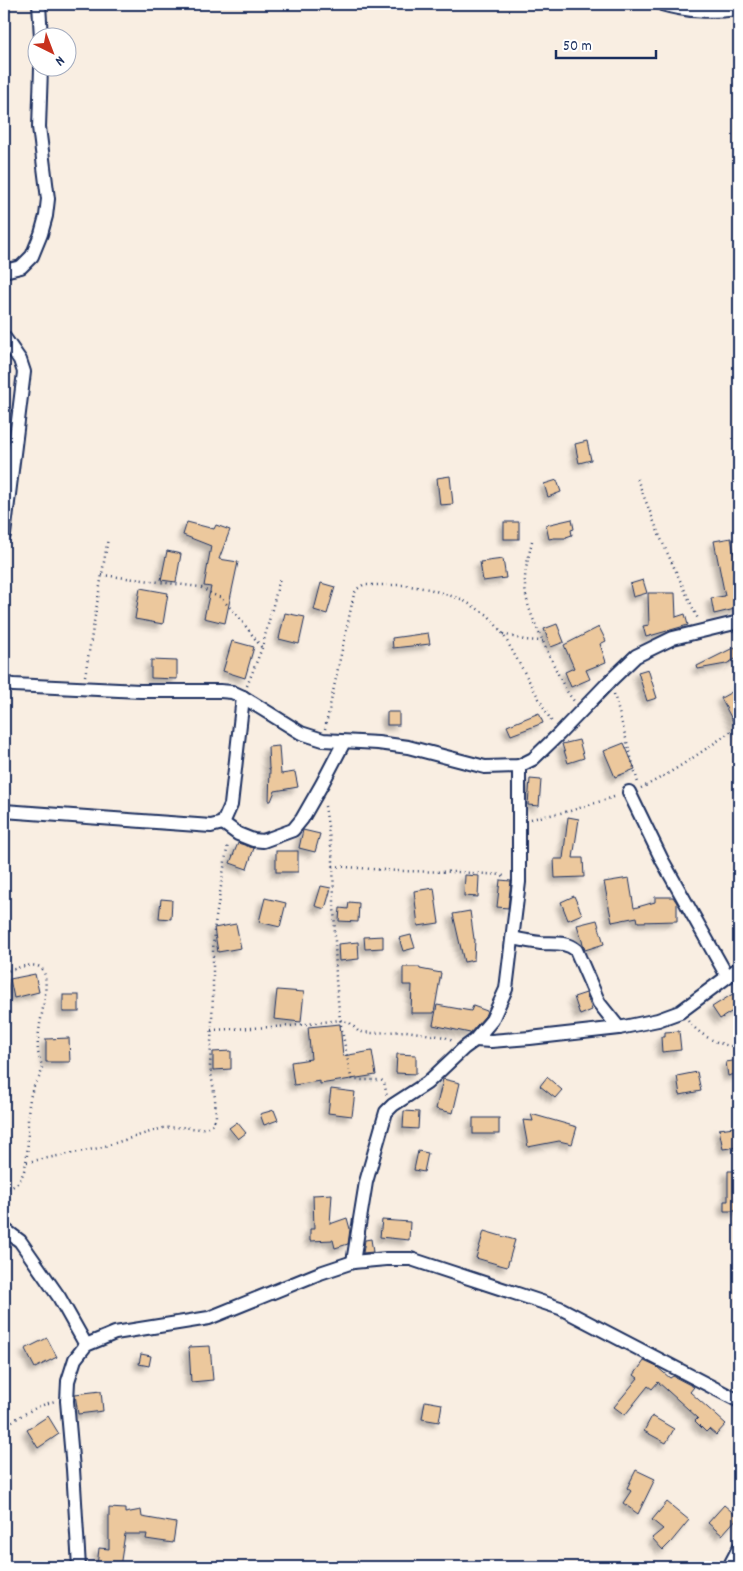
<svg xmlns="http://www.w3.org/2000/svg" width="743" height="1571" font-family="Dekko,sans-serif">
<defs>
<filter id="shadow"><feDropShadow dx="-4.5" dy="4.5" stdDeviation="2.5" flood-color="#0004"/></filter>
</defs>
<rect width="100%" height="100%" fill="#f9eee2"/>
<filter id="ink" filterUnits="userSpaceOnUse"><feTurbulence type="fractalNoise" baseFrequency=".02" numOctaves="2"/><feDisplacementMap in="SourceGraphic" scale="10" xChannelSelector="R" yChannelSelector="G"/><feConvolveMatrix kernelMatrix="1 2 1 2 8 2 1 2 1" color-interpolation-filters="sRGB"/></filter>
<g filter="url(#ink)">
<g fill="#ecc89d" stroke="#1b2f5e" filter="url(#shadow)">
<polygon points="587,441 591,460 579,463 575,444"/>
<polygon points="450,476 453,504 440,505 437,478"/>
<polygon points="557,480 561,492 548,497 544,484"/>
<polygon points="572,519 574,529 571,530 572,535 566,537 566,538 554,538 549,539 546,525"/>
<polygon points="187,522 214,529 216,525 230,530 219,559 238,562 225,623 204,618 211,587 204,586 211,546 183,535"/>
<rect x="504" y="522" width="15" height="17"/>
<polygon points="731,538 739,577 739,608 714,614 711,598 725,596 714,541"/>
<polygon points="167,551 181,554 176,582 161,580"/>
<polygon points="503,559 506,578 483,581 480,562"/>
<polygon points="643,580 647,593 633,597 630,584"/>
<polygon points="321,583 335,587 327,614 314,610"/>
<polygon points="140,588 168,593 163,624 135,619"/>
<polygon points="648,593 675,593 676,617 685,614 688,625 646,637 643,626 649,625"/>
<polygon points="285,613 305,617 299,644 279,639"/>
<polygon points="557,624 564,642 551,647 544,629"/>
<polygon points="599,627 606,641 600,644 606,662 586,670 590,679 571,687 565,672 574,668 564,645"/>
<polygon points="428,633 430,644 393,648 392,638"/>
<polygon points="232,641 254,647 245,678 223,671"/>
<polygon points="735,647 739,657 726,664 698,669 697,666"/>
<polygon points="151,660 177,661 177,679 151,678"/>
<polygon points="648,669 657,698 647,701 638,672"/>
<polygon points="739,688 739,733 721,698"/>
<rect x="387" y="712" width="12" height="13"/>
<polygon points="539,713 543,723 511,735 507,726"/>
<polygon points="579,740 584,758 568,763 562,744"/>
<polygon points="624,743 635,769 615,777 604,751"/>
<polygon points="279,746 281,774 295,772 298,787 275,791 271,801 269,801 270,769 269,769 268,747"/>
<polygon points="530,779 541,780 539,806 528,805"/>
<polygon points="568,817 579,819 573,858 583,858 584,877 555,878 554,859 563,859"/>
<polygon points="303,830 320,834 315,852 299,848"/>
<polygon points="238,843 254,848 247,869 230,863"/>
<rect x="276" y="851" width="22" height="21"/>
<polygon points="465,875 479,876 478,897 464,896"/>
<polygon points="629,878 634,908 655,902 655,897 673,897 677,903 677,921 638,922 637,917 612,922 604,882"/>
<polygon points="500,880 511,881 508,908 497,907"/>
<polygon points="321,886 331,888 325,909 315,906"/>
<polygon points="434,888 439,923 418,926 414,891"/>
<polygon points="574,896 582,914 568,920 561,902"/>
<polygon points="265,898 286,903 280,927 259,922"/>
<polygon points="161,899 172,900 171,919 159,918"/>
<polygon points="349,902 359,903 358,922 339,921 340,908 348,909"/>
<polygon points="470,911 474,939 475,939 474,960 464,962 453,914"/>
<polygon points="597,920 604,944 585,950 577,925"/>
<polygon points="236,924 241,948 218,952 214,928"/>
<polygon points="411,935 415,948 403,951 399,938"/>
<polygon points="383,936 383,948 365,949 364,937"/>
<polygon points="358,942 359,959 339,961 338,944"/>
<polygon points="403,967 420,967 420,969 441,973 434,1013 411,1013 412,985 403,985"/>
<polygon points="35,974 39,992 14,998 10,979"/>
<polygon points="277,990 304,992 301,1022 274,1019"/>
<polygon points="739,990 739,1007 720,1019 712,1007"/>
<polygon points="586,993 592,1010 580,1015 574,997"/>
<rect x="63" y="995" width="16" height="17"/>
<polygon points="437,1005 471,1011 473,1006 487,1011 485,1016 470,1033 433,1025"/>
<polygon points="340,1024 343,1056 372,1051 376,1075 320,1084 320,1081 294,1085 291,1062 311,1059 308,1027"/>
<polygon points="679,1031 681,1050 662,1052 661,1037 665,1037 665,1032"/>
<polygon points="69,1038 70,1062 46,1062 46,1039"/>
<polygon points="231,1051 231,1069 213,1070 213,1052"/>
<polygon points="397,1054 416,1055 416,1074 396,1073"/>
<polygon points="739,1060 739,1073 728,1076 726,1062"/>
<polygon points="697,1072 701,1091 680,1095 677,1076"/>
<polygon points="547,1077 562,1090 555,1098 540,1086"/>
<polygon points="443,1079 460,1083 453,1113 436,1109"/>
<polygon points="331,1089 355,1092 352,1116 328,1113"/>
<polygon points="274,1110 278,1120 264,1125 260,1114"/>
<polygon points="404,1111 419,1112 418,1129 403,1128"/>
<polygon points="531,1114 577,1127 572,1144 559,1141 528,1147 523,1120 533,1121"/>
<rect x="473" y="1118" width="26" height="16"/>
<polygon points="237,1122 246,1133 238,1139 229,1128"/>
<polygon points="734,1127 737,1147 723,1149 719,1129"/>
<polygon points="418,1151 428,1153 424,1172 414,1170"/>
<polygon points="728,1171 739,1171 739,1211 724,1211 724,1201 728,1201"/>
<polygon points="332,1194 330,1224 347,1218 350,1229 348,1244 335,1248 333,1240 310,1241 310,1229 314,1229 313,1195"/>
<polygon points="382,1220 410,1222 409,1240 380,1237"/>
<polygon points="484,1231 515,1240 507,1267 476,1258"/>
<polygon points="371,1239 373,1252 363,1253 365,1240"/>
<polygon points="47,1338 57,1357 35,1368 25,1349"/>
<polygon points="210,1346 213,1380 191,1382 189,1347"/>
<polygon points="141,1354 151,1356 149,1366 139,1364"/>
<polygon points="644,1361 657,1367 670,1378 673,1376 694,1387 690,1392 726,1424 716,1435 709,1429 706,1432 695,1421 698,1418 658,1382 652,1389 648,1386 625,1415 614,1407 638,1378 634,1375"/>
<polygon points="101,1391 103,1411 78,1414 75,1394"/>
<polygon points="425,1401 442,1404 439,1422 422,1419"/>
<polygon points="48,1416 59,1434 38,1448 27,1430"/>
<polygon points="652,1416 674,1429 666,1443 644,1431"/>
<polygon points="636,1470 655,1479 638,1514 623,1503 631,1491 627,1488"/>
<polygon points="667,1502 689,1520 671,1542 663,1550 652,1538 663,1529 652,1520"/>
<polygon points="724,1505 738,1517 722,1535 708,1523"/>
<polygon points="109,1508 125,1509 125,1513 141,1510 142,1517 176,1523 173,1543 146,1539 147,1534 125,1534 120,1567 97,1567 99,1548 109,1549"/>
</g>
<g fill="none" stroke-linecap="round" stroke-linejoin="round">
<defs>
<g id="street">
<polyline points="39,4 41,38"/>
<path d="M 662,4 C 689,12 711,12 739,9"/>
<polyline points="4,271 21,267 32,256 41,234 46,216 48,199 39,127 41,68"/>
<polyline points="4,337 20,360 24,372 4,535"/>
<polyline points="4,683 13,685 140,691 220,691 232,692 243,697 301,733 323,740 378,743 408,747 485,767 519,766 533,759 559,734 610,681 636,656 673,638 739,622"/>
<polyline points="629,792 662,860 727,976"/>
<polyline points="4,811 211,826 223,823 231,805 243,697"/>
<polyline points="223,823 238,834 253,840 263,841 293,830 302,819 322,784 344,742"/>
<path d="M 513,938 C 522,940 532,942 541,943 C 553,944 566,941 576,950 L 599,1003 L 619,1028"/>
<polyline points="475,1040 491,1041 530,1038 619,1028 658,1020 680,1012 739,968"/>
<polyline points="4,1229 20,1241 59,1297 86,1345"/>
<polyline points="353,1262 366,1182 386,1112 393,1105 427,1083 464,1048 475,1040 492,1020 506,989 519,882 519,766"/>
<polyline points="79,1567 73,1469 67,1401 68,1381 75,1359 86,1345 115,1333 209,1318 320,1273 353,1262 386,1259 411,1259 560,1308 739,1401"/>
<polyline points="729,1567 739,1548"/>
</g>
</defs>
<use href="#street" stroke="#1b2f5e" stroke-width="16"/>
<g stroke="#1b2f5e" stroke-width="2.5" stroke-dasharray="1 4" stroke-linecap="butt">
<polyline points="637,479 660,537 698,619"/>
<path d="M 532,541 C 529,556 524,571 525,586 C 526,610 540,633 549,655 C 557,670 563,689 575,702"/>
<polyline points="102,575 200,587 214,595 220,597 238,616 262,648"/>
<polyline points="503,634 524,640 543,641"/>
<polyline points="85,676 108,538"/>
<polyline points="247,686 262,648 280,578"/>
<polyline points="614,694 638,783"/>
<polyline points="325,729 354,594 357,589 363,585 404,585 429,589 461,599 488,615 503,634 553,724"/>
<path d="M 641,788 C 676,771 707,748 739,726"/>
<polyline points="325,806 333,861 336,980 340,1020 351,1077 353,1080 381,1080 384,1082 387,1096"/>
<polyline points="531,819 570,811 617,796"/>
<polyline points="333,866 398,871 457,872 501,875 506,877"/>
<path d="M 4,972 C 13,970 33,961 41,968 C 51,976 42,1012 40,1024 C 39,1032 37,1042 38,1050 C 38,1058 44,1065 41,1073 C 40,1077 36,1082 34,1086 C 31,1092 30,1099 29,1105 C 25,1127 36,1187 4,1189"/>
<path d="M 688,1021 C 701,1036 719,1046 739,1047"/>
<polyline points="211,1030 290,1026 340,1020 350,1023 358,1031 362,1032 372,1033 406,1031 445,1037 454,1042"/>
<polyline points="27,1162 99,1148 163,1128 181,1127 200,1129 208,1127 213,1124 216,1117 215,1098 210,1067 213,995 213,952 214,930 228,843"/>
<path d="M 4,1427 C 19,1416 37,1406 55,1401"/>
</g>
<use href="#street" stroke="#fff" stroke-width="12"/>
</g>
</g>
<rect width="743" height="1571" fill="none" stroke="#fff" stroke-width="20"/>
<rect x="10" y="10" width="723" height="1551" fill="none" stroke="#1b2f5e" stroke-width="2" filter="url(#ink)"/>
<g transform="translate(52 52) rotate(138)"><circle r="24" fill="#ffffff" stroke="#a4acbf"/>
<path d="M0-4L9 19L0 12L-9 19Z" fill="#c8321e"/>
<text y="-8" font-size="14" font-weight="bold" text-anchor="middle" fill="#1b2f5e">N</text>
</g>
<path d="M556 50v8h100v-8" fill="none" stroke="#1b2f5e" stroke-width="2.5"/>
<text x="563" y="50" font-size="15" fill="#1b2f5e" stroke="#ffffff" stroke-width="4" paint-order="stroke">50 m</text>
</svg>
